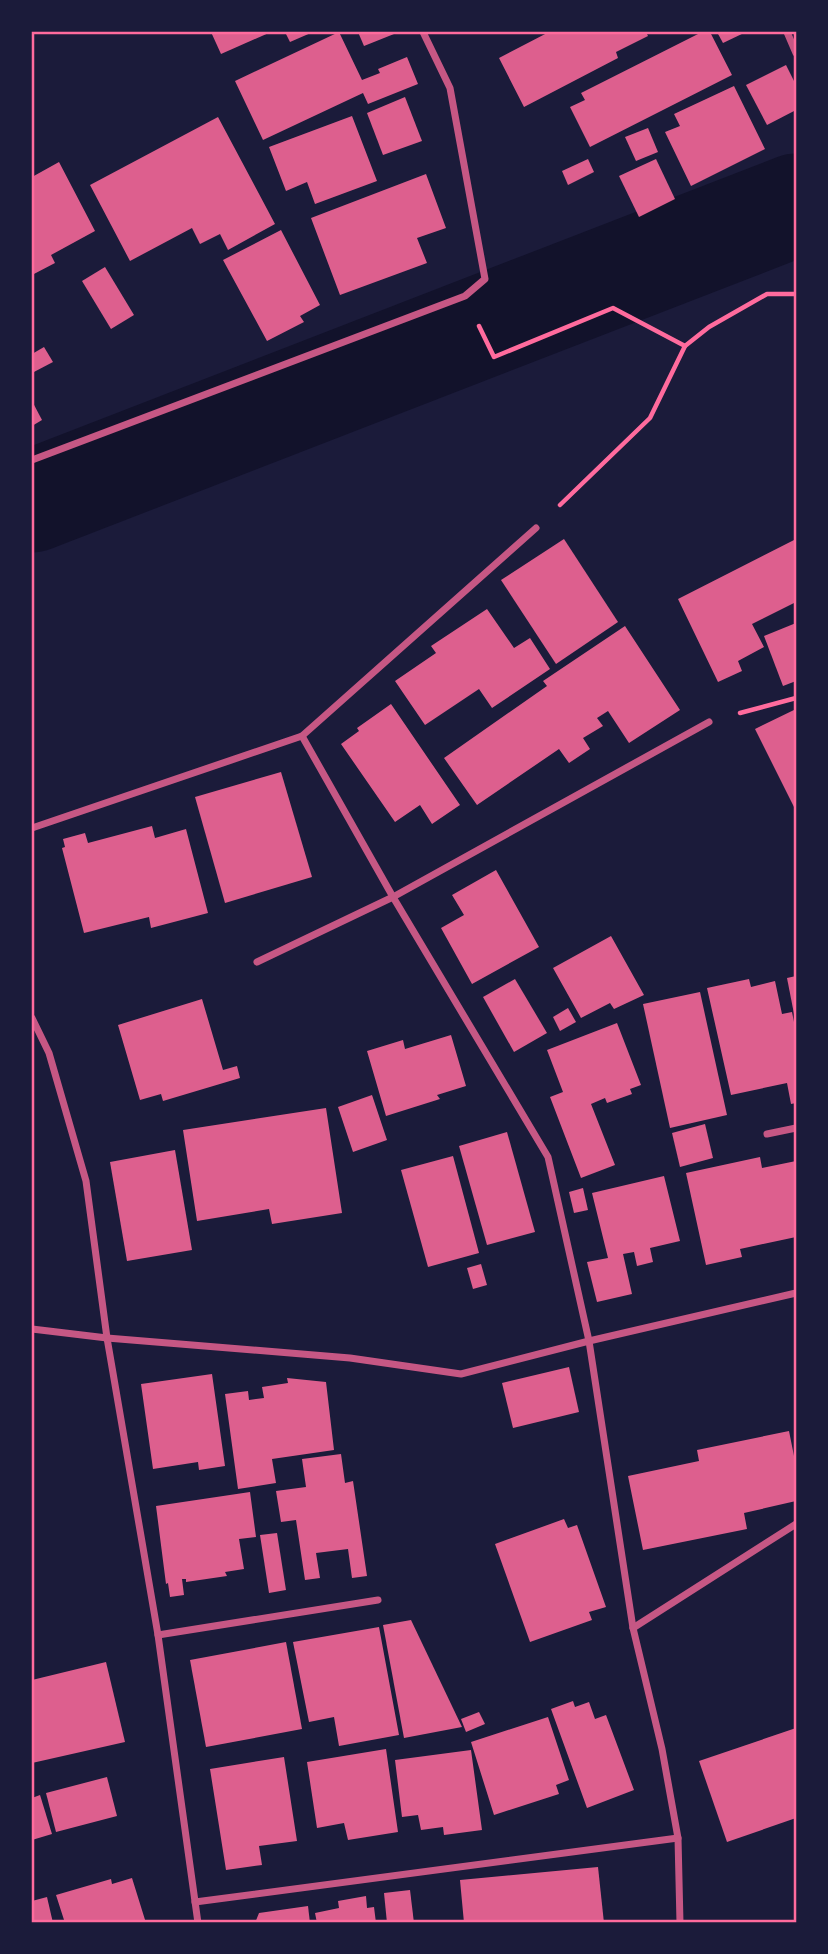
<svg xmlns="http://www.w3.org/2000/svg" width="828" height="1954" font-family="Lato,sans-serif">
<rect width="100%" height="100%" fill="#1b1b3a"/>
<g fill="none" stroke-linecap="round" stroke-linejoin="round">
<polyline stroke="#12122b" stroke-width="103" points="32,501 796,205"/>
</g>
<g fill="#dd5f8e">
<polygon points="211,32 271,32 221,54"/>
<polygon points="285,32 313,32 290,42"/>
<polygon points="339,32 362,80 380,73 378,69 407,57 418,84 368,104 363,93 263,140 235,81"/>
<polygon points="358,32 393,32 394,34 364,46"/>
<polygon points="549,32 646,32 648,36 616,52 618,58 524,107 499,58"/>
<polygon points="702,32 710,32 732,75 590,147 570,107 585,100 581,93"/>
<polygon points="717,32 746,32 723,43"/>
<polygon points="786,65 796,85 796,110 767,125 746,85"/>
<polygon points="734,86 765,149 691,186 665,132 680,126 674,114"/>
<polygon points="405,97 422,141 383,155 367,113"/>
<polygon points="352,116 377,181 315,204 307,182 286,191 269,147"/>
<polygon points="218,117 275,224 228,250 220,234 200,244 192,228 130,261 90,185"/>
<polygon points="648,128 658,152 636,161 625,137"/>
<polygon points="588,159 594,172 568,185 562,171"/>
<polygon points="656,159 675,199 639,217 619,176"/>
<polygon points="59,162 95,231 51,255 55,263 32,275 32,177"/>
<polygon points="426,174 446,228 417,238 427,263 340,295 311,218"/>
<polygon points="281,230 320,305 300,316 304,322 267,341 223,260"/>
<polygon points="105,267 134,315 111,329 82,281"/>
<polygon points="44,347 53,362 32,373 32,354"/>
<polygon points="32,401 42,420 32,426"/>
<polygon points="564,539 618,622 556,664 501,580"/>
<polygon points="796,539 796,602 752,624 764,647 738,661 742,671 718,682 678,599"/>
<polygon points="487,609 514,648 530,638 550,669 492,708 479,689 425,725 395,681 436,653 431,646"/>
<polygon points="796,623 796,681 783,686 764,636"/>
<polygon points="625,626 680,710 629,743 608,711 597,718 603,726 583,738 590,749 569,763 559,749 477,805 444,758 547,686 543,681"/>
<polygon points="391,704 460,805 432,824 420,805 395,822 341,744 359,731 357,728"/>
<polygon points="796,709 796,811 755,729"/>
<polygon points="281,772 312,877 225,903 195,797"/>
<polygon points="152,826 155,838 186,829 208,913 151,928 149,917 84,933 62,848 65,847 63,839 85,833 88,843"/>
<polygon points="496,870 539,947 472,984 441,928 464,915 452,895"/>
<polygon points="611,936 644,995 614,1009 610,1003 581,1018 553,968"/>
<polygon points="796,976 796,1019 795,1019 787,978"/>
<polygon points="515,979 547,1033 514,1052 483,997"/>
<polygon points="749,979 751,987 775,981 782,1014 792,1012 796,1032 796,1103 791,1104 787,1083 731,1095 707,988"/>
<polygon points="700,992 727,1115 670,1128 643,1004"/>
<polygon points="202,999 223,1070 237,1066 240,1078 163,1101 161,1094 140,1100 118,1025"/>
<polygon points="568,1008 576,1022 560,1031 553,1017"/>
<polygon points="617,1023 641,1085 630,1089 632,1094 607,1103 605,1098 591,1104 615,1165 581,1178 550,1097 563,1092 547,1050"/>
<polygon points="451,1035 466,1086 437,1095 440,1099 386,1116 367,1051 403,1040 405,1049"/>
<polygon points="372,1095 387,1140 353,1152 338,1107"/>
<polygon points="326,1108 342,1213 272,1224 269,1209 197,1221 183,1130"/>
<polygon points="705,1124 713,1158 680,1167 672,1133"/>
<polygon points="507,1132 535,1232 487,1245 459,1146"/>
<polygon points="175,1150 192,1250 127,1261 110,1162"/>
<polygon points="453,1156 479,1253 428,1267 401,1170"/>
<polygon points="760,1157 762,1168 796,1161 796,1237 740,1249 742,1257 706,1265 686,1173"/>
<polygon points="664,1176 680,1241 650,1248 653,1262 637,1266 634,1252 623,1254 632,1294 597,1302 587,1262 608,1258 592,1193"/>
<polygon points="583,1188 588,1210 574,1213 569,1192"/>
<polygon points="481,1264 487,1285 473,1289 467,1268"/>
<polygon points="569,1367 579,1412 513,1428 502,1383"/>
<polygon points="212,1374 225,1466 199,1470 198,1462 153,1469 141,1384"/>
<polygon points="287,1378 326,1382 334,1450 272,1459 276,1483 238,1489 225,1394 248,1391 249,1400 264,1398 262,1387 288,1383"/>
<polygon points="789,1431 796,1466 796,1501 744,1513 747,1529 643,1550 628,1476 699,1461 697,1450"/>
<polygon points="341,1454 345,1483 353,1481 367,1576 352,1578 348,1549 316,1553 320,1578 305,1580 296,1520 281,1522 276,1491 306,1487 302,1459"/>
<polygon points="250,1492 256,1537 239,1539 244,1569 225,1572 227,1576 186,1582 186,1579 182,1579 184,1595 170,1597 168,1583 166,1584 156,1506"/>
<polygon points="564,1519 568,1528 577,1525 606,1607 589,1612 592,1620 530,1642 495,1544"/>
<polygon points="277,1533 286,1590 269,1593 260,1535"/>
<polygon points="411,1620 462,1727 404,1738 383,1625"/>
<polygon points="379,1627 399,1735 339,1746 334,1717 309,1722 293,1642"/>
<polygon points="286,1642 302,1729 206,1747 190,1660"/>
<polygon points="106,1662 125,1742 32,1763 32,1680"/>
<polygon points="573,1701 575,1707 589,1702 595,1719 606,1715 634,1790 587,1808 551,1709"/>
<polygon points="479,1712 485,1724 466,1732 461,1719"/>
<polygon points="548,1717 569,1780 556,1785 559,1794 494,1815 471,1742"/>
<polygon points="796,1728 796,1818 727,1842 699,1761"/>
<polygon points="386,1749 398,1832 348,1840 344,1823 317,1828 307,1762"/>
<polygon points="471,1750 482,1830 444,1835 443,1827 421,1830 418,1815 402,1817 395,1760"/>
<polygon points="284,1757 297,1841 259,1846 262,1865 226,1870 210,1769"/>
<polygon points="107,1777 117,1816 56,1832 46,1793"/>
<polygon points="40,1795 52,1834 32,1840 32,1798"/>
<polygon points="598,1867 604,1923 464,1923 460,1880"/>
<polygon points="132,1878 146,1923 65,1923 56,1895 111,1879 112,1884"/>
<polygon points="410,1890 414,1923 387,1923 384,1893"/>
<polygon points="366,1896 367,1908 374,1907 376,1923 317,1923 315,1913 339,1908 338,1901"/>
<polygon points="47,1897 53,1923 32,1923 32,1901"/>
<polygon points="308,1906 310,1923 255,1923 259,1913"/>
</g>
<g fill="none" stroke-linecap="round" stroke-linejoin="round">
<g stroke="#ff6b9d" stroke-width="4.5">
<polyline points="479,326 494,357 613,308 685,346"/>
<polyline points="560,505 650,418 685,346 709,327 767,294 796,294"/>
<polyline points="740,713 796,698"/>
</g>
<g stroke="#c65784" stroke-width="7">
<polyline points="787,32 796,53"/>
<polyline points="32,460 465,296 485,279 450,88 423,32"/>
<polyline points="302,736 393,897 548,1157 589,1341 633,1628 662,1749 678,1838 680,1923"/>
<polyline points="32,828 302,736 536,528"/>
<polyline points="257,962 393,897 709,722"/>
<polyline points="32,1018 49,1053 86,1181 107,1338 158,1635 198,1923"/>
<polyline points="767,1134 796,1128"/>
<polyline points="32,1329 107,1338 350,1358 461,1374 589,1341 796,1293"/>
<polyline points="633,1628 796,1524"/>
<polyline points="158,1635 378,1600"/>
<polyline points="195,1902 678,1838"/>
</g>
</g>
<rect width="828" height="1954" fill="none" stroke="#1b1b3a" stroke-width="66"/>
<rect x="33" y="33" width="762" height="1888" fill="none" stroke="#ff6b9d" stroke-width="2.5"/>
</svg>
